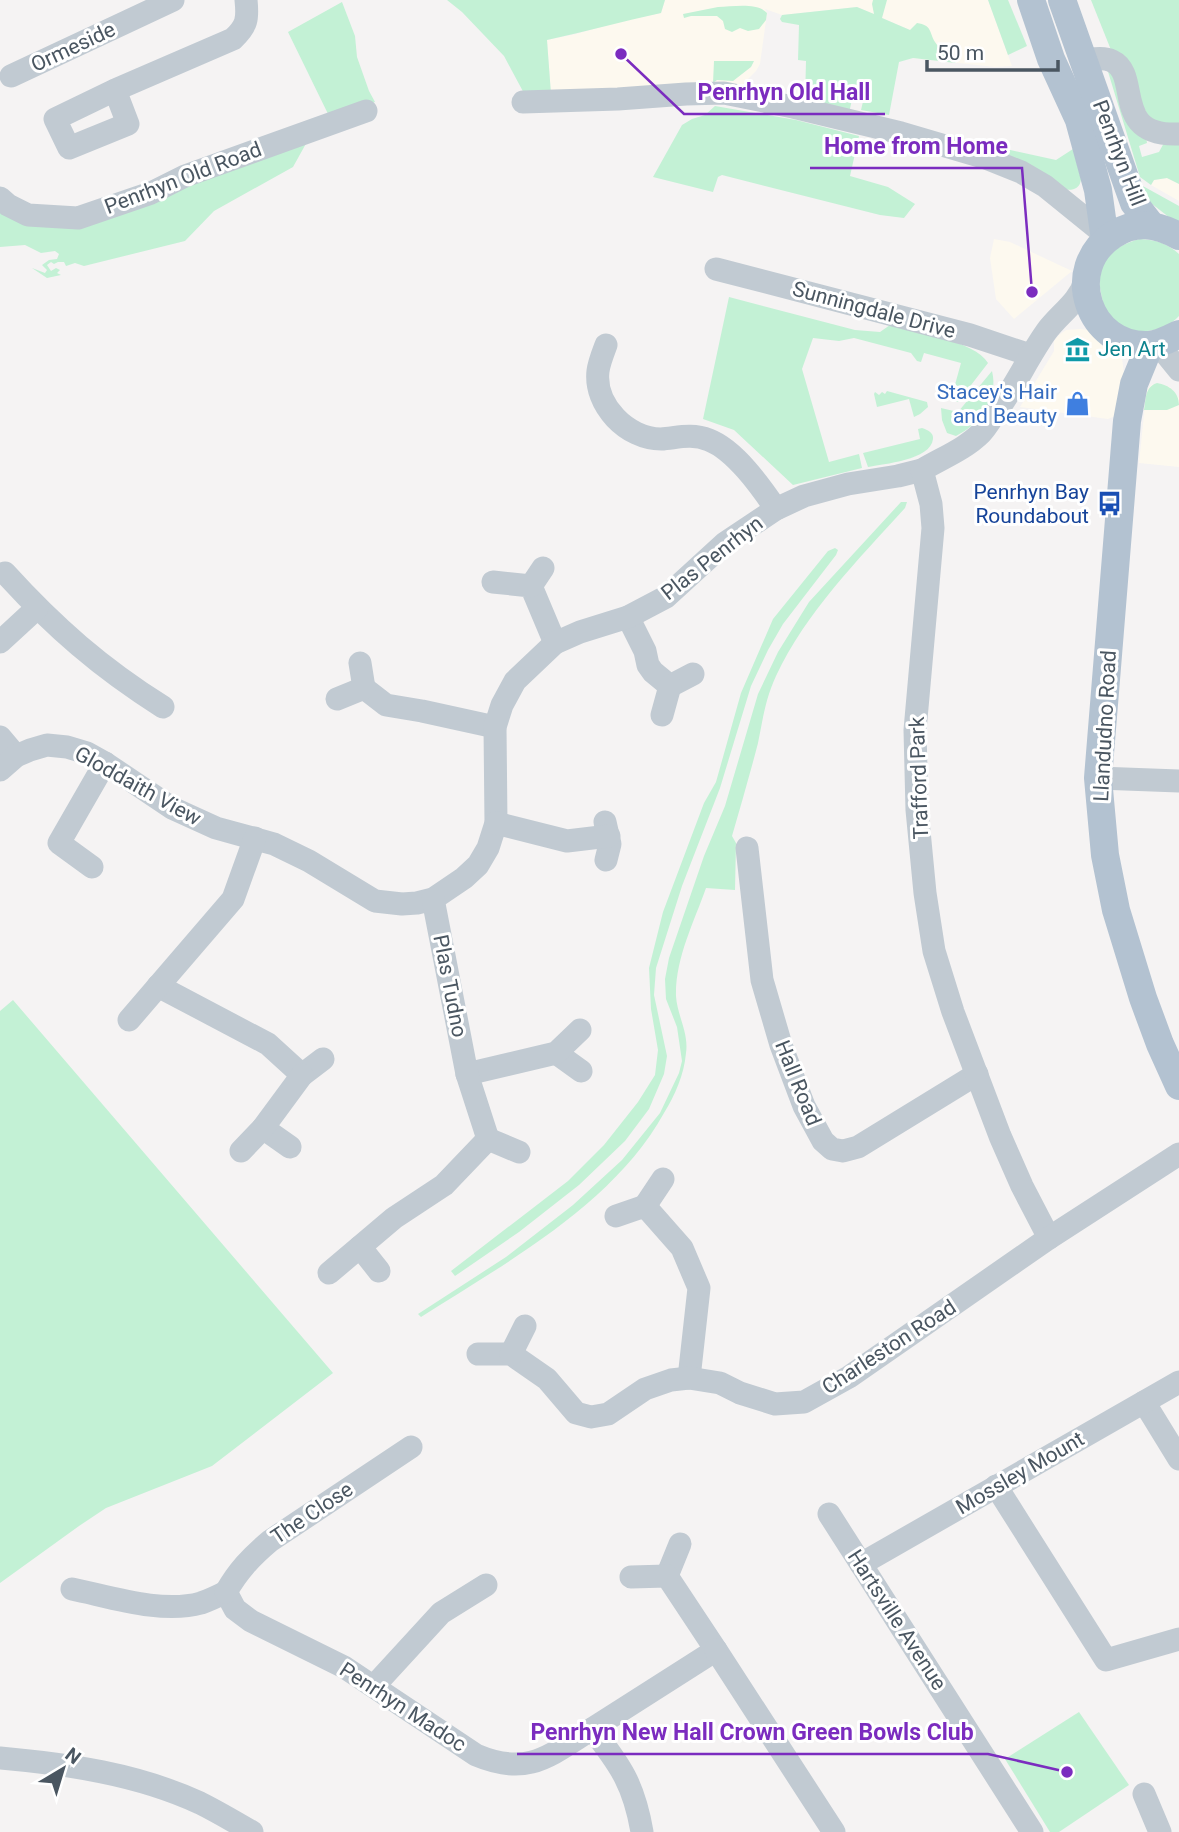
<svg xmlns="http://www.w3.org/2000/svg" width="1179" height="1832" font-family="Roboto,sans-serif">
<rect width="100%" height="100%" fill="#f5f3f3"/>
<g fill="#fdf9ef">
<polygon points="665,0 988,0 1012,66 995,67 913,58 910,30 857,7 782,15 765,9 767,13 760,64 756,71 738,89 551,94 547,40 576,34 622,21 661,13"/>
<polygon points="1167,178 1179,184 1179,201 1151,185 1154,180"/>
<polygon points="994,239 1010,242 1072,271 1014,319 996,299 990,258"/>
<polygon points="1080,329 1097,331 1121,350 1124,374 1120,414 1108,419 1020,407 1054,351 1054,341 1059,335 1066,330"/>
<polygon points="1157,383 1170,387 1179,398 1179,467 1139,463 1146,395 1148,389 1151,385"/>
</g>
<g fill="#c3f1d5">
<path d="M 447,0 L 665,0 L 661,13 C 623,21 585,32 547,40 L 551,94 L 526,97 L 504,56 L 462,12 Z"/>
<path d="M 873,0 L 887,0 L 882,18 L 910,30 L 917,23 C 932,25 929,32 935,42 C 940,50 950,57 956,63 L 913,58 L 899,62 L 889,115 L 861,110 L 866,89 L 855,86 L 849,113 L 805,100 L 806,61 L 798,60 L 799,25 L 782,22 L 780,19 L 782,15 L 857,7 L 874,14 L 872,4 Z"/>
<polygon points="988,0 1008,0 1027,46 1008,55"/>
<polygon points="1091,0 1179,0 1179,129 1153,124 1111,50"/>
<polygon points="342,2 355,36 357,57 369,91 375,102 330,118 288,32"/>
<path d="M 718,7 C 732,7 757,2 767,13 L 766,20 L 759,29 L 748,31 L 740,28 L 732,32 L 725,29 L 723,21 L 717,16 L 691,16 L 684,18 L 683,14 Z"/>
<polygon points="714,61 754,61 751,67 733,81 717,80 713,83"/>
<polygon points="1106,65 1145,131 1147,143 1139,146 1142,157 1159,152 1165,141 1179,140 1179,184 1167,178 1154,180 1151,185 1140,177"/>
<polygon points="715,106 796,120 859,136 850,176 888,187 915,204 904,218 880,215 722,175 718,177 713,192 653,177 682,125 692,119 705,115"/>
<polygon points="308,140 293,167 214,211 185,241 84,266 75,263 66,266 64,262 58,262 54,264 51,262 47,265 51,271 56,268 60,270 57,273 61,275 47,278 32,268 45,273 47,270 42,265 49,260 57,259 59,254 55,251 41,253 25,245 0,247 0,204 40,223"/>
<path d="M 997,147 L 1056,160 L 1073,149 L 1081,179 C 1080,190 1071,191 1062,189 L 1008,160 Z"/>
<polygon points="1141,185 1179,206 1179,225 1147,200"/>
<path d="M 1140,239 C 1156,240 1167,243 1179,254 L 1179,316 C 1160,337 1117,338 1105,309 C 1103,304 1102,298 1101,293 C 1094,263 1112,246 1140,239 Z"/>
<path d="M 729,297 L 855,330 L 880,332 L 890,325 C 915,331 975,341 988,363 L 958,402 L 951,399 L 961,363 L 924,353 L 921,362 L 917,361 L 911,353 L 854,338 L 839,341 L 813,338 L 802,369 L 829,462 L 859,454 L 862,468 L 793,485 L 734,430 L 703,419 Z"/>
<path d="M 992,371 C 999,399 980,424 956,436 L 947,433 L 942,420 L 941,408 L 958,412 Z"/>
<path d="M 1157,383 C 1169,385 1179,392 1179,405 L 1167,410 L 1144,410 C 1146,398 1145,387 1157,383 Z"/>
<polygon points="887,391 927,402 928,407 920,414 914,417 909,399 877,407 874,394 875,392 879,395 882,392 885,394"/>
<path d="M 922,428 C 928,430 934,433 933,439 C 931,460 883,464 868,467 L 863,453 L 920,439 L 918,429 Z"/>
<path d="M 901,502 L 907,502 L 905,508 C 858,560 806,612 776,676 C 765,700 763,719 758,743 C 750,774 741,805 732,836 L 736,843 L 735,890 L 706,888 C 694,922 675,959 676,996 C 677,1015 689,1033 686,1053 C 684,1075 675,1095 664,1113 C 613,1205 507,1262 421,1317 L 418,1314 L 506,1257 L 573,1205 L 622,1160 L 660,1113 L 679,1073 L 682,1061 L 677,1027 L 666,999 L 665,979 L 669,958 L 704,856 L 725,806 L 758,694 L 778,652 L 809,602 Z"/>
<polygon points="835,548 838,550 836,555 783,624 768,650 751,686 720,788 682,886 656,968 654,995 667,1056 664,1074 649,1109 625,1141 579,1185 519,1232 455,1276 451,1271 568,1181 604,1145 638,1102 655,1075 658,1050 651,1009 649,968 663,912 704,803 716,782 741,693 773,619 828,551"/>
<polygon points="13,1000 333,1373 212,1466 106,1508 79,1526 0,1583 0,1011"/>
<polygon points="1079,1712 1129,1785 1059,1832 1050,1832 1005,1759"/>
</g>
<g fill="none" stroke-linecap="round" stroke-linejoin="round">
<g stroke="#c1cad2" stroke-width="23">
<path d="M 1084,60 C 1093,59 1104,57 1112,61 C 1142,75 1110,137 1179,134"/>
<polyline points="11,76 173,0"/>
<path d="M 115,90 L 128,124 L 69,148 L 55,119 L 115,90 L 233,39 C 247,26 248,19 246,0"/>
<polyline points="523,102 618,99 686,94 724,93 793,107 901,133 986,158 1021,172 1045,186 1103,233"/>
<polyline points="0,198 8,205 28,215 78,218 151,193 185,176 366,111"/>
<polyline points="716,269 970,335 1030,355"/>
<polyline points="1157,343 1179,370"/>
<path d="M 606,345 C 603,353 599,363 598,371 C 594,405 627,439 661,439 C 677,438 691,433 709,440 C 735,450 761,487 776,509"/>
<path d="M 5,573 C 54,627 101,668 163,707"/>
<polyline points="493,582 531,586 555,643"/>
<polyline points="531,586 543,568"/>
<polyline points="628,617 645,651 648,665 653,672 670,686 693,674"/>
<polyline points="0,642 37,608"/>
<polyline points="364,688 386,705 422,711 495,727"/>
<polyline points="337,699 364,688 360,663"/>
<polyline points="662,715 670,686"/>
<polyline points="0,737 16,756"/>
<polyline points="0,770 16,756 30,750 47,745 67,747 87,753 105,763 172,808 216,828 274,844 309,861 375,901 402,904 417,903 433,899 464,878 478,865 488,848 496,823 495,727 502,705 515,681 555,643 580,632 628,617 666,597 725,543 776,509 804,496 848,484 898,476 922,470"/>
<polyline points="1098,778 1179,781"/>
<polyline points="605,822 610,844 606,860"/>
<polyline points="496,823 567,841 609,836"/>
<polyline points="747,848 762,980 781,1045 804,1106 823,1141 832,1149 843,1151 858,1147 977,1074"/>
<polyline points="92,867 59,843 105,763"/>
<polyline points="158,986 268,1044 302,1075 323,1059"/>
<polyline points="129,1020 233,899 255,838"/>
<polyline points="556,1053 581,1071"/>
<polyline points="467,1074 556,1053 580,1030"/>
<polyline points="263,1128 290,1147"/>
<polyline points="488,1139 519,1152"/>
<polyline points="241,1151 263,1128 302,1075"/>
<polyline points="645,1206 663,1179"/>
<polyline points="616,1216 645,1206 682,1248 699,1288 689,1378"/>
<path d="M 1049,1238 L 1022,1186 L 1000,1136 L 953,1012 L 934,951 L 925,893 L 917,810 L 915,730 L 933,528 L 931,504 L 922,470 C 942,458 965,449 981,433 C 986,428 990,421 994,415 C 1014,389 1027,359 1046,332 C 1058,315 1078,303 1085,282"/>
<polyline points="360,1247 379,1271"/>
<polyline points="329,1273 394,1218 444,1185 488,1139 467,1074 433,899"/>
<polyline points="478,1354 511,1354 547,1379 576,1413 591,1417 608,1414 645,1389 671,1380 689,1378 720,1383 740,1393 775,1404 804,1402 849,1377 1049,1238 1179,1154"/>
<polyline points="511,1354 525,1326"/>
<polyline points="1144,1402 1179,1459"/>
<polyline points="996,1486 1106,1660 1179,1639"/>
<polyline points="829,1514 1032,1832"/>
<polyline points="861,1564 1179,1382"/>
<polyline points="667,1576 680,1544"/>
<path d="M 631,1577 L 667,1576 L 716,1650 L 592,1729 C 621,1766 634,1785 642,1832"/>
<path d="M 72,1589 C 111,1597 162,1614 201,1603 C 210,1600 218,1596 226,1592"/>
<path d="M 226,1592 L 235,1609 L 251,1621 L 344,1667 L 476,1755 C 528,1777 549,1756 592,1729"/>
<path d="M 226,1592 C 238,1571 251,1557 270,1541 L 411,1447"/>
<polyline points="716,1650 834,1832"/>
<polyline points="374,1686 441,1613 486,1585"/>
<path d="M 0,1758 C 67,1764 138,1774 200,1803 C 218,1812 235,1822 252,1832"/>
<polyline points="1144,1794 1160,1832"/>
</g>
<g stroke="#b3c2d1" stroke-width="28">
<polyline points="1031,0 1051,59 1079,120 1098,190 1105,240"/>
<polyline points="1062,0 1134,203 1151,225"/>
<path d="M 1179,236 C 1156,224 1136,220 1113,235 C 1062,268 1088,348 1149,345 C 1160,344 1169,339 1179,334"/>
<polyline points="1150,345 1134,384 1127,421 1098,778 1105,855 1116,910 1143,998 1160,1044 1179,1086"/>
</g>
</g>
<defs>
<symbol id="museum-bare" viewBox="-9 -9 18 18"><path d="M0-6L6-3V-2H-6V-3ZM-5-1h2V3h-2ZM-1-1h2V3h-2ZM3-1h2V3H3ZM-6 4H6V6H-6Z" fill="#0f9aa8" stroke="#fff" stroke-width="2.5" paint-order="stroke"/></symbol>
<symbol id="shop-bare" viewBox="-9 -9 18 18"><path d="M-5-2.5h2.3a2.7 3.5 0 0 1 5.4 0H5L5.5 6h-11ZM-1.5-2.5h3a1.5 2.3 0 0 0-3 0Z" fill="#3f7fe0" stroke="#fff" stroke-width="2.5" paint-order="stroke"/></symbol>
<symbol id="bus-bare" viewBox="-9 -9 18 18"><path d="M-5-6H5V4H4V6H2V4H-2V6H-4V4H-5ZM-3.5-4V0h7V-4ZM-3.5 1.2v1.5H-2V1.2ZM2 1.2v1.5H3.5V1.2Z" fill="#1a4fb4" stroke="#fff" stroke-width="2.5" paint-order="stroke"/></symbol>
</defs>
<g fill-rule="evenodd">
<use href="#museum-bare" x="1060" y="332" width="35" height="35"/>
<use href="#shop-bare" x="1060" y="386" width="35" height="35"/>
<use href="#bus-bare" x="1092" y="486" width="35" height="35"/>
</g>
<g text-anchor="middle" stroke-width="6" stroke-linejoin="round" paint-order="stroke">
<g font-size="21" fill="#4a5661" stroke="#fff">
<text transform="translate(73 47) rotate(-25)" y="7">Ormeside</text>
<text transform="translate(1119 153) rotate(69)" y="7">Penrhyn Hill</text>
<text transform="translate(183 178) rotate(-21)" y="7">Penrhyn Old Road</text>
<text transform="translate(874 310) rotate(15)" y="7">Sunningdale Drive</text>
<text transform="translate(712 558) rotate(-38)" y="7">Plas Penrhyn</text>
<text transform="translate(1105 726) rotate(-87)" y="7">Llandudno Road</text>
<text transform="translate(919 778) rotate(-92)" y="7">Trafford Park</text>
<text transform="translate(138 786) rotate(29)" y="7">Gloddaith View</text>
<text transform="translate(450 986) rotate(79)" y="7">Plas Tudno</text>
<text transform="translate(798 1083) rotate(68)" y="7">Hall Road</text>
<text transform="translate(889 1347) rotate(-33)" y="7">Charleston Road</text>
<text transform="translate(1020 1473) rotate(-30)" y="7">Mossley Mount</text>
<text transform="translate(312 1513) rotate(-34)" y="7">The Close</text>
<text transform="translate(897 1620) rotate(57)" y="7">Hartsville Avenue</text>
<text transform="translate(403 1707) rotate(33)" y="7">Penrhyn Madoc</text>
</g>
<g font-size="21" fill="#0d838f" stroke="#fff" text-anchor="start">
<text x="1098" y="356">Jen Art</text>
</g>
<g font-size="21" fill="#366cbe" stroke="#fff" text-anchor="end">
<text x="1057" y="399">Stacey's Hair<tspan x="1057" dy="24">and Beauty</tspan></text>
</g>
<g font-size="21" fill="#164399" stroke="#fff" text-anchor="end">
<text x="1089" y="499">Penrhyn Bay<tspan x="1089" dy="24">Roundabout</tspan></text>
</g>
</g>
<path fill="none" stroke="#7b2cbf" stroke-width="2.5" d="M621 54L684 114H885M1032 292L1022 168H810M1067 1772L988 1754H517"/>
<g fill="#7b2cbf" stroke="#fff" stroke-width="2.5">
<circle cx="621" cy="54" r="7"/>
<circle cx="1032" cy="292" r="7"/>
<circle cx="1067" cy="1772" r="7"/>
</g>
<g font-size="23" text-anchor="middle" font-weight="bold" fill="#7b2cbf" stroke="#fff" stroke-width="6" stroke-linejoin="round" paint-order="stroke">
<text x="784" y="100">Penrhyn Old Hall</text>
<text x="916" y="154">Home from Home</text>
<text x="752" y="1740">Penrhyn New Hall Crown Green Bowls Club</text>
</g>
<g transform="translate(63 1769) rotate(38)" stroke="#ffffff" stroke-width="5" paint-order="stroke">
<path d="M0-5L12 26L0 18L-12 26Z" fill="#4a5661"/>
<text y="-10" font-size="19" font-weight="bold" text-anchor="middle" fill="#4a5661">N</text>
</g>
<path d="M927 60v10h131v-10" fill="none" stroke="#4a5661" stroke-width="3.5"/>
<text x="937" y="60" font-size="21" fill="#4a5661" stroke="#ffffff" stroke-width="5" paint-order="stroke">50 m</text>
</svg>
